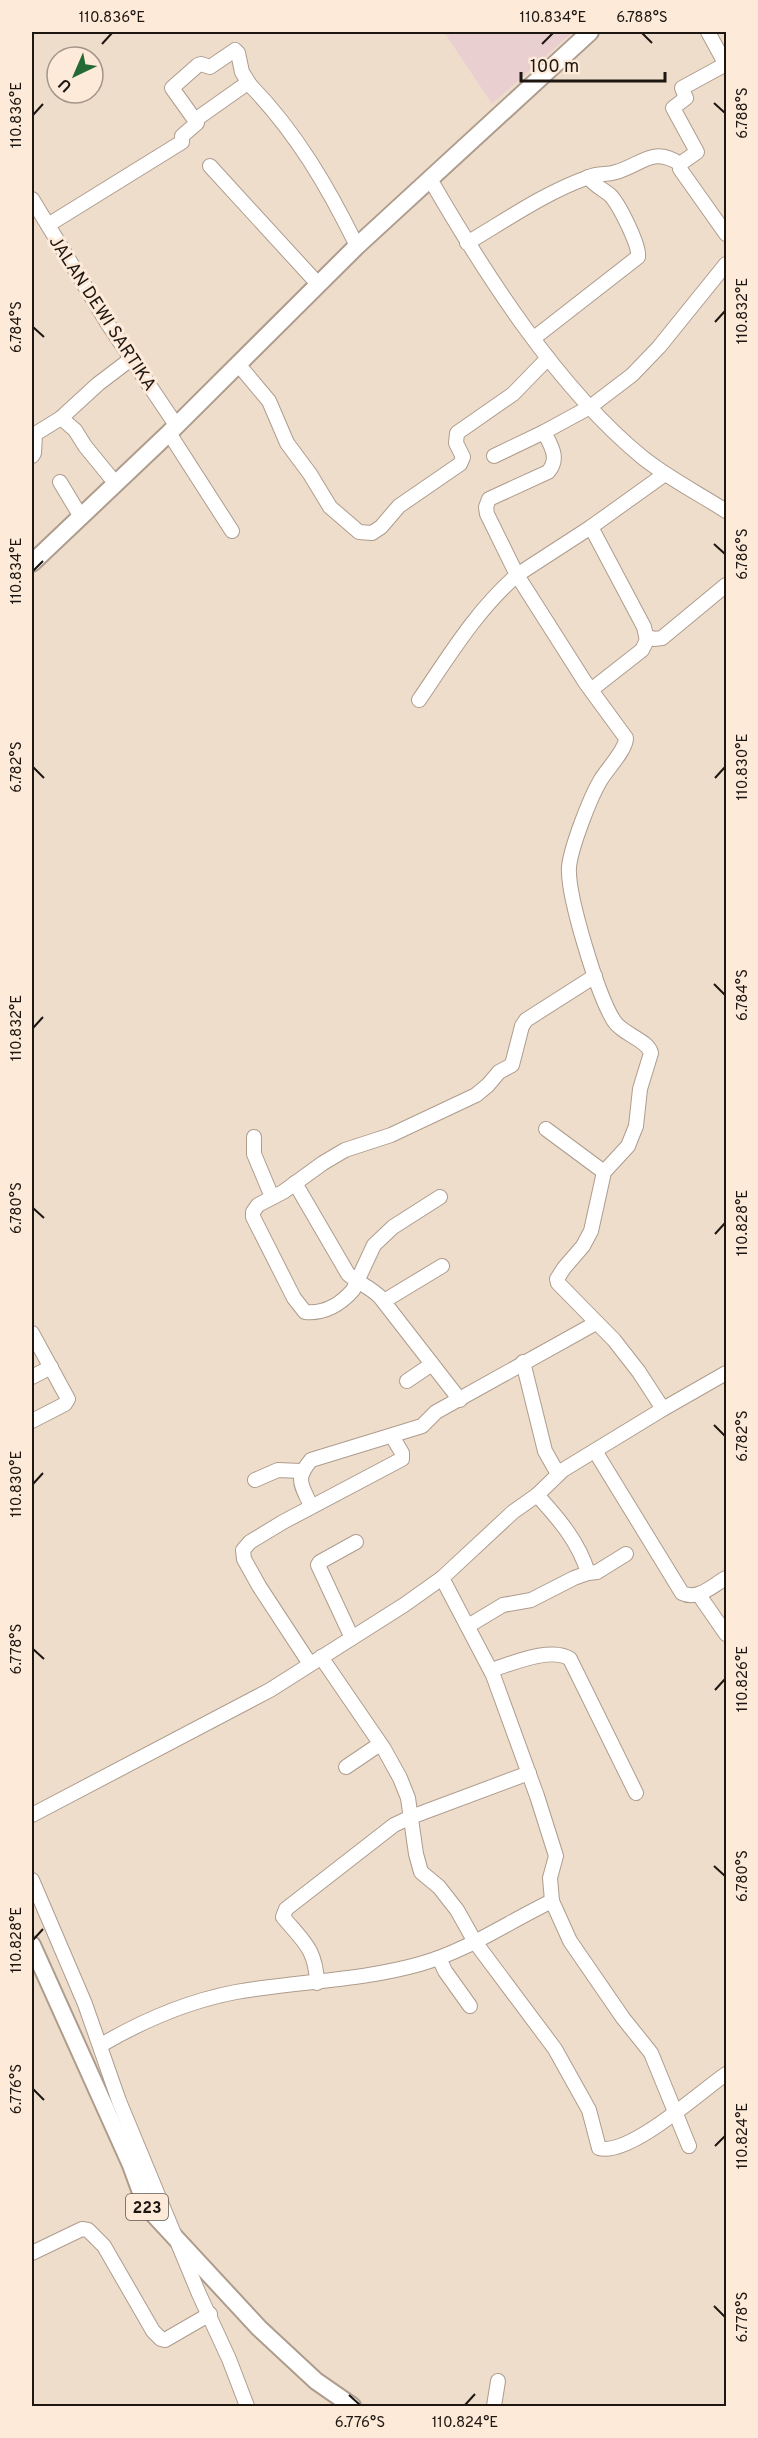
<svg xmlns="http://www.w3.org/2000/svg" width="758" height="2438" font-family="Overpass,sans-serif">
<rect width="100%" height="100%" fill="#efddcc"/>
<polygon fill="#eacfd0" points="444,32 573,32 492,104"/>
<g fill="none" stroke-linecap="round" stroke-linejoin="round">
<defs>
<g id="minor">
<polyline points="708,32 726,65"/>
<polyline points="726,64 682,88 686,98 673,108 697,152 680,164 680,169 726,234"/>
<path d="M 195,120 L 246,84 L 250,85 C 296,132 328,187 357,246"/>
<polyline points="210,166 318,284"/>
<path d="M 430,179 C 485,274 557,387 642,457 C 668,478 698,493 726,511"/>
<polyline points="32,199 108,324 176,425"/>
<polyline points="48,225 182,142 182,136 197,123 172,88 198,65 201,64 210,67 235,50 238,53 242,72 250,85"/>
<path d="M 467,243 C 506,220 546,192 589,177 C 598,173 608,175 616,172 C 643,164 653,146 680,164"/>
<path d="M 534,338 L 638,257 C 640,246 619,204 610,195 C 603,189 596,187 588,177"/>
<polyline points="238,364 269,401 287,443 310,474 330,507 359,532 372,533 381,527 399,506 460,464 463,457 456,443 457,433 513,394 548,358"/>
<polyline points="61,418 98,384 131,359"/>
<polyline points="169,433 232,531"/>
<polyline points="32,456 34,453 35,434 61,418 75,430 85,446 116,484"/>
<polyline points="494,456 544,432"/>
<polyline points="60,482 81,517"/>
<polyline points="646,636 654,639 662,638 726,585"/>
<polyline points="591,690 642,650 647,640 644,627 591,527"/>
<path d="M 419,700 C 449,656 476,611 517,575 L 487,514 L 486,507 L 489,499 L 548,472 C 560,458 551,446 544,432 L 590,407 L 632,375 L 659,347 L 726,264"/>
<polyline points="546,1129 604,1172"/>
<polyline points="254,1137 254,1154 272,1197"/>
<path d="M 295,1183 L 348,1274 C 358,1283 370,1287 380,1297 L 460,1400"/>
<path d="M 440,1197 L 393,1227 L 374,1245 L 353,1290 C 341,1304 324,1314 305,1312 L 294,1298 L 253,1217 L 253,1212 L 258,1205 L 283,1192 L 323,1163 L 345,1150 L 391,1135 L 476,1095 L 488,1085 L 499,1072 L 512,1065 L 522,1026 L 526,1020 L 595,976"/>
<polyline points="384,1301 442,1266"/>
<polyline points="32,1333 68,1399 65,1404 32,1421"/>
<polyline points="523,1362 545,1451 558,1474"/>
<polyline points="32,1377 51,1367"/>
<polyline points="407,1381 432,1364"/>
<path d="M 663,1409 L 639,1372 L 614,1340 L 558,1283 L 557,1279 L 564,1268 L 583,1246 L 591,1231 L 604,1172 L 628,1146 L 636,1126 L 640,1089 L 651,1053 C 648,1040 622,1034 614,1021 C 598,996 567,895 569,867 C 571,847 590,798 600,781 C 607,769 626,750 626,738 L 585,682 L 517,575 L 591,527 L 665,474"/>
<path d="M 595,1451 L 682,1593 C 698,1601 713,1585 726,1578"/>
<polyline points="255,1480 278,1470 301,1471"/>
<path d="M 311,1506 C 302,1485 294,1480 311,1460 L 422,1426 L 436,1412 L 596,1323"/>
<polyline points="588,1573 597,1572 626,1554"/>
<polyline points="442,1578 493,1675 537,1796 556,1856 550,1878 552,1901 570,1941 623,2018 651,2053 689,2146"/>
<polyline points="699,1595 726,1634"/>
<path d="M 468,1626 L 503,1605 L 531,1600 L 574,1578 L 588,1573 C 579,1542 558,1518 537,1495"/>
<polyline points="352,1638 318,1565 320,1562 356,1542"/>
<path d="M 321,1657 L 384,1749 L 400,1778 L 408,1798 L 416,1854 L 421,1872 L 439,1887 L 457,1910 L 475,1942 L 555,2049 L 589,2110 L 599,2148 C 629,2157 701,2091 726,2074"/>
<polyline points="310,1664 259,1586 244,1559 243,1550 250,1542 283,1522 402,1459 402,1453 392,1436"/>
<path d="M 491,1670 C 511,1664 552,1646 570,1659 L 636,1793"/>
<polyline points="346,1767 380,1744"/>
<polyline points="32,1815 270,1690 404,1605 442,1578 513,1512 537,1495 563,1470 663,1409 726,1373"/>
<polyline points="32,1880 85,2004 119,2101 199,2294 229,2359 247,2406"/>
<polyline points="439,1958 445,1971 470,2006"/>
<path d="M 317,1983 C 316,1949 303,1941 283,1917 L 286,1909 L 394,1825 L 411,1817 L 529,1773"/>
<path d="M 101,2045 C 142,2021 189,2001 236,1992 C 297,1981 360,1981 420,1964 C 467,1951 508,1922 552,1901"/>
<polyline points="32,2253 82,2229 88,2230 104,2246 153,2331 161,2339 165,2340 210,2314"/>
<polyline points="494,2406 498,2381"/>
</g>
<g id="major">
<polyline points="32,563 169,433 357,246 590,32"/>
<polyline points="32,1945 131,2165 146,2206 259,2328 316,2381 352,2406"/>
</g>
</defs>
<use href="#minor" stroke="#ae9c8d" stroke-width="16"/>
<use href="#major" stroke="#ae9c8d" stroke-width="20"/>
<use href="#minor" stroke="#fff" stroke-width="14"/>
<use href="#major" stroke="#fff" stroke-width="16"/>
</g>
<path fill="none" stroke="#1d1611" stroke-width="2" d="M 642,33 L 652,43M 102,44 L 112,33M 542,44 L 553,33M 714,103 L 725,113M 33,115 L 43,104M 715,322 L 725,311M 33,327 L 44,337M 714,544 L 725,554M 33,571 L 43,561M 33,767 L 44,778M 715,778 L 725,767M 714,984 L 725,995M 33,1028 L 43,1017M 33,1208 L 44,1218M 715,1234 L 725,1223M 714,1425 L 725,1436M 33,1484 L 43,1473M 33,1649 L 44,1659M 715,1690 L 725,1679M 714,1866 L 725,1876M 33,1940 L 43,1929M 33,2089 L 44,2100M 715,2146 L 725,2136M 714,2306 L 725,2317M 349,2395 L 360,2405M 465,2405 L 475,2394"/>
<g text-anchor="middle" stroke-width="6" stroke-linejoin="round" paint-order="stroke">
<rect fill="#fdead9" stroke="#60564d" stroke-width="1.5" x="126" y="2194" width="42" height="26" rx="4.5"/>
<g font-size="16" font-weight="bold" fill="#1d1611">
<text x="147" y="2213">223</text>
</g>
<g font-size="18" fill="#1d1611" stroke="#fdead9">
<text transform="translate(103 313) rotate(57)" y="6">JALAN DEWI SARTIKA</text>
</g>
</g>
<rect width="758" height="2438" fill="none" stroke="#fdead9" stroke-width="66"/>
<g transform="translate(75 75) rotate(224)"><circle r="28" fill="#fdead9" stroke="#a39589" stroke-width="1.5"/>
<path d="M0-4.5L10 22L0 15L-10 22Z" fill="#246a35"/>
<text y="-9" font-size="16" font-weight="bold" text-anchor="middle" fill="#1d1611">U</text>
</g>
<path d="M521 72v9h144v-9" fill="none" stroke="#1d1611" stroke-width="3"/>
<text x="530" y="72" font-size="18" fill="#1d1611" stroke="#fdead9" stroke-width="4.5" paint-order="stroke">100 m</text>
<rect x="33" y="33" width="692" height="2372" fill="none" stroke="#1d1611" stroke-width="2"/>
<g font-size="15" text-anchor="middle" fill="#1d1611">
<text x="112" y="22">110.836°E</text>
<text x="553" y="22">110.834°E</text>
<text x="642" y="22">6.788°S</text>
<text transform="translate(742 113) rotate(-90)" y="5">6.788°S</text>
<text transform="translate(16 115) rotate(-90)" y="5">110.836°E</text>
<text transform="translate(742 311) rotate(-90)" y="5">110.832°E</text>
<text transform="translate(16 327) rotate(-90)" y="5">6.784°S</text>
<text transform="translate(742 554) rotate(-90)" y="5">6.786°S</text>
<text transform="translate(16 571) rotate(-90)" y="5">110.834°E</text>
<text transform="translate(742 767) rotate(-90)" y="5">110.830°E</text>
<text transform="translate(16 767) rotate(-90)" y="5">6.782°S</text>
<text transform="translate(742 995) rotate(-90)" y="5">6.784°S</text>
<text transform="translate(16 1028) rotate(-90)" y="5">110.832°E</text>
<text transform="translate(16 1208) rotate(-90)" y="5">6.780°S</text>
<text transform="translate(742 1223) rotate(-90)" y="5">110.828°E</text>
<text transform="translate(742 1436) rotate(-90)" y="5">6.782°S</text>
<text transform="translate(16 1484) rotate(-90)" y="5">110.830°E</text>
<text transform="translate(16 1649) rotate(-90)" y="5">6.778°S</text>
<text transform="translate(742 1679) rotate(-90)" y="5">110.826°E</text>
<text transform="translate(742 1876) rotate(-90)" y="5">6.780°S</text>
<text transform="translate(16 1940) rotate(-90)" y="5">110.828°E</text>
<text transform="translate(16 2089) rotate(-90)" y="5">6.776°S</text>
<text transform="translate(742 2136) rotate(-90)" y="5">110.824°E</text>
<text transform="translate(742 2317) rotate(-90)" y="5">6.778°S</text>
<text x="360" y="2427">6.776°S</text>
<text x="465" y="2427">110.824°E</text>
</g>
</svg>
